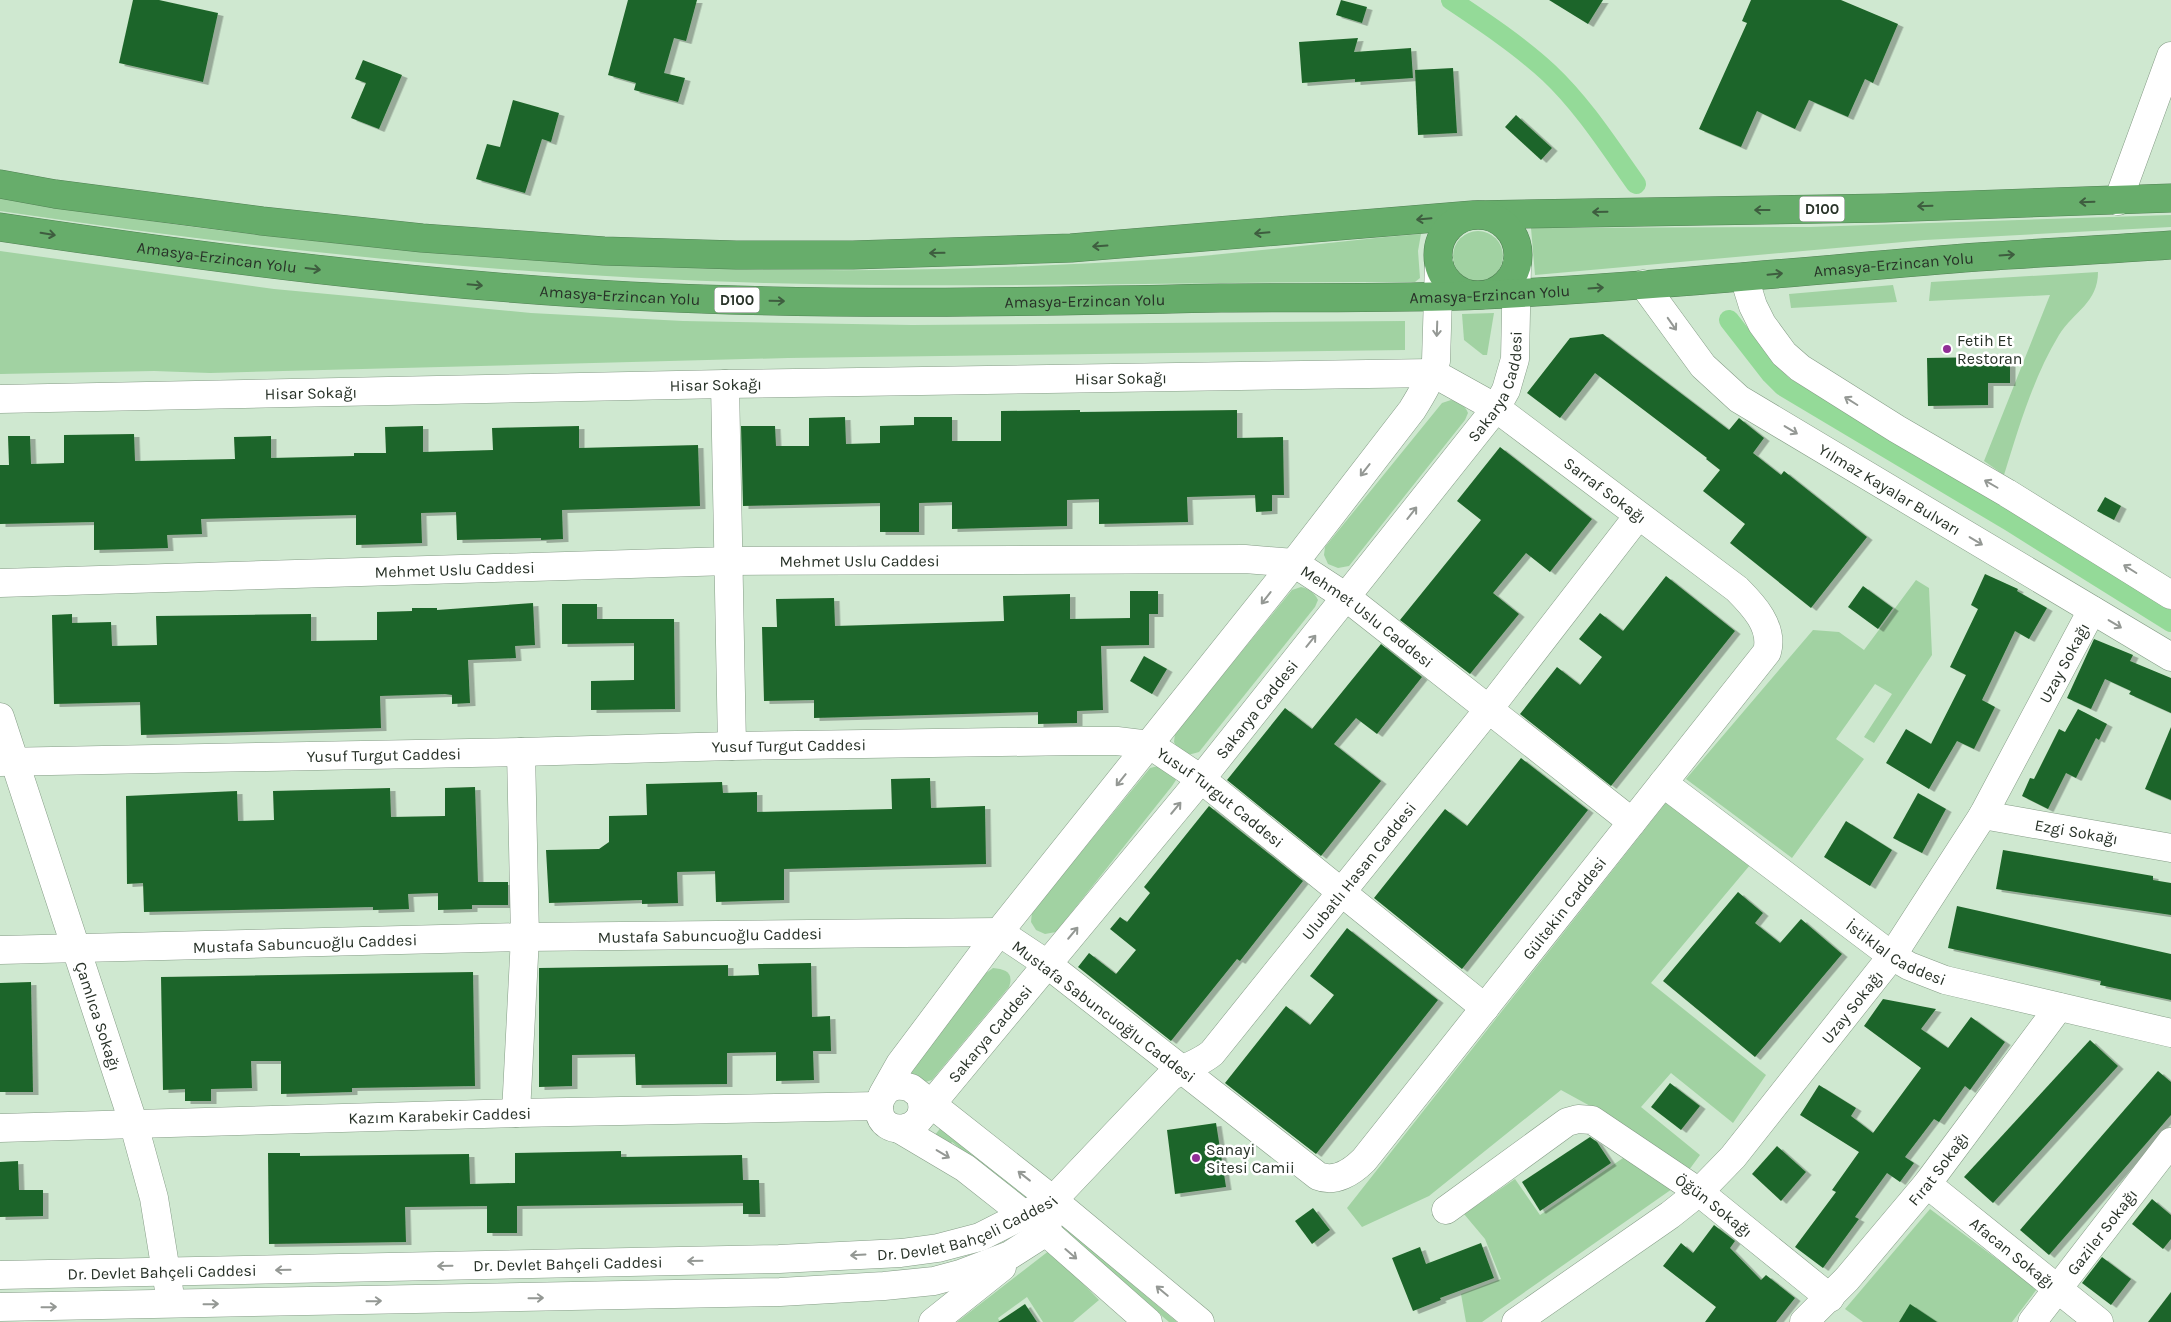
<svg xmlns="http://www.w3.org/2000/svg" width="2171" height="1322" font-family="Karla,sans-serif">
<defs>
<filter id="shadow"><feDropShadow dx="5.5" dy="3" stdDeviation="0" flood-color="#0004"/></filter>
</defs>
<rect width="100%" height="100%" fill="#cfe8d0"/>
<g fill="#a1d2a2">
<path d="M 0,197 C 139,222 279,239 419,251 C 605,267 791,274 978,268 C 1040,266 1102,263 1164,259 C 1250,253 1335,241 1421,234 L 1418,251 L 1420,278 L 1415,282 C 1198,281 982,289 766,283 C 510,276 253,249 0,211 Z"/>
<polygon points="2171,215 2171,227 1925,240 1535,275 1531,228 1810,227"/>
<circle cx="1478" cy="256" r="25"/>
<polygon points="0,251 274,289 531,313 683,321 912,325 1405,321 1405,350 788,358 210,373 154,371 0,374"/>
<path d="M 2098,272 C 2098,303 2074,311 2059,335 C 2033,378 2019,427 2004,475 L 1984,461 L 2050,295 L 1929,301 L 1931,282 Z"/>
<polygon points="1893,285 1897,302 1791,308 1789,294"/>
<polygon points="1494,313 1487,355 1483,355 1464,340 1462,314"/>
<path d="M 1451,400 C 1459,402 1465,405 1468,413 L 1465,420 L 1349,566 L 1338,568 L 1328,564 L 1324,555 L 1325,547 L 1442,403 Z"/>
<polygon points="1916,580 1929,588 1932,655 1874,743 1864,737 1892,694 1875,684 1836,739 1864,759 1792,858 1686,779 1813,630 1839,632 1864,650"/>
<path d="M 1301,587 C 1309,589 1314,592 1318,600 L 1315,607 L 1199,752 L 1188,755 L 1178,751 L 1174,742 L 1175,733 L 1292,590 Z"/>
<polygon points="1158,766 1173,774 1176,780 1172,786 1056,932 1045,934 1036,930 1031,922 1032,912 1150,768"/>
<polygon points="1668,800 1750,865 1651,983 1766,1075 1733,1123 1671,1073 1641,1107 1700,1155 1689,1170 1603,1113 1561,1090 1429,1196 1362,1227 1347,1208"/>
<path d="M 993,968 C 1006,969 1014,973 1009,987 L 932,1080 L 922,1083 L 912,1079 L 910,1071 L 914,1062 L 985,974 Z"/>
<polygon points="943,1125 1177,1322 1169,1322 1041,1213 952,1142 949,1146 934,1136"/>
<polygon points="1626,1156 1672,1189 1482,1322 1466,1322 1461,1294 1501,1279 1485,1239 1464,1214 1515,1179 1540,1215"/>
<polygon points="1930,1209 2037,1289 2012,1322 1863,1322 1845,1309"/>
<polygon points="1050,1250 1099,1300 1073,1322 1043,1322 1027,1297 998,1318 1000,1322 957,1322"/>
</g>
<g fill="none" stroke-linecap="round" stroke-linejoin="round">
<g stroke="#94da98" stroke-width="20">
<path d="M 1451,0 C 1484,22 1520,46 1549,73 C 1583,105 1609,146 1636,184"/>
<polyline points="1729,320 1771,374 1783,386 2011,522 2171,622"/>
</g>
</g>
<g fill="#1f6529" filter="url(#shadow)">
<polygon points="133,0 159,0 218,13 203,82 119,63"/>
<polygon points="628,0 697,0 686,41 674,38 664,73 685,78 678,102 634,90 636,83 608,75"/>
<polygon points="1341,0 1367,7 1362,23 1336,15"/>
<polygon points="1549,0 1603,0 1588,24"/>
<polygon points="1751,0 1841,0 1898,24 1873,83 1865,79 1848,117 1809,100 1795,129 1757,111 1741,147 1699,129 1747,23 1742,21"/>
<polygon points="1358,38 1354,52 1411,48 1413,78 1355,82 1355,79 1302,83 1299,42"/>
<polygon points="363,60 402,75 379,129 351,118 366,83 355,79"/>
<polygon points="1453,68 1457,133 1418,135 1415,70"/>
<polygon points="513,100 559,113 551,142 542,139 525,193 476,179 487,144 500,147"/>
<polygon points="1516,115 1552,148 1541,160 1505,127"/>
<polygon points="1603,334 1729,430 1739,418 1764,438 1753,453 1781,475 1784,471 1867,537 1811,608 1730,543 1745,524 1703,491 1720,470 1706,459 1707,458 1595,373 1560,418 1527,393 1570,338"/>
<polygon points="1987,357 1987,362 2010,362 2010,383 1988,383 1988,405 1928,406 1927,358"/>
<polygon points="1080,410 1080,412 1237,410 1237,438 1283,437 1284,495 1272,495 1272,511 1256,512 1255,495 1187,497 1188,522 1099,524 1099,499 1067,500 1067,526 952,529 952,502 919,503 919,532 880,532 880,503 743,506 741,426 775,426 776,446 809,446 809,418 845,417 846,444 880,443 880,426 914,425 914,417 952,417 952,441 1001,441 1001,411"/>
<polygon points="423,426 423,452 493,450 492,428 579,426 579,448 698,445 700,506 562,510 563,539 541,540 541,538 457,540 456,512 421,513 422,543 356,545 356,515 201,519 202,534 167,535 168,548 94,550 94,522 0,524 0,465 9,465 8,436 30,436 31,464 64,463 64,435 134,434 135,461 235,459 234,437 271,436 271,458 354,456 354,453 386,453 385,427"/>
<polygon points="1500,447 1592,519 1550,572 1526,553 1493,593 1519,614 1470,674 1400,620 1481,520 1457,501"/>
<polygon points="2105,497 2121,506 2114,520 2097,511"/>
<polygon points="1985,574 2018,589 2017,591 2047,608 2029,639 2015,631 1982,700 1995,707 1974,749 1957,741 1929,789 1886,763 1906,729 1931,744 1966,675 1950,667 1978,609 1971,605"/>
<polygon points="1666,576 1735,631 1611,786 1520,714 1557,667 1580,685 1602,657 1579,639 1600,613 1623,631"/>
<polygon points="1863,586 1893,608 1878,629 1848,607"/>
<polygon points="1130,591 1158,591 1158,614 1149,614 1149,645 1101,646 1103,710 1077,711 1077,723 1038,724 1038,712 814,718 814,700 764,701 762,627 777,627 776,599 834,598 835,626 1004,621 1003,596 1070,594 1070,619 1130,618"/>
<polygon points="533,603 535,645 515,646 516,658 468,660 470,703 452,704 452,695 445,694 380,696 381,728 141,735 140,702 54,704 52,615 72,614 72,623 111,622 112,646 157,645 156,616 311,614 311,641 377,640 377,612 412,611 412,608 437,608 437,610"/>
<polygon points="562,604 597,604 597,619 674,619 675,709 591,710 591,681 634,680 634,643 562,644"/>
<polygon points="2094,639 2133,655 2130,661 2171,678 2171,713 2129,694 2131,691 2105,679 2091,709 2067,698"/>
<polygon points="1381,644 1422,677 1377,734 1356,718 1334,744 1381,781 1321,856 1227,780 1285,708 1312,729"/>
<polygon points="1144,656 1167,669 1152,694 1130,681"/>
<polygon points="2078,709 2107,724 2099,740 2096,738 2076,778 2066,773 2048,809 2022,796 2030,778 2034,779 2059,729 2065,732"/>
<polygon points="2171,727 2171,800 2145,789"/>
<polygon points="1521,758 1588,810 1462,969 1374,898 1445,809 1467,826"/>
<polygon points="930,778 931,808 985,806 986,864 784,869 784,900 716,902 715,871 677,872 678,903 642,904 642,900 549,903 546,850 599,849 609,842 609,816 647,815 646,784 722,782 723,793 757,792 757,812 892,809 891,779"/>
<polygon points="475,787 478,882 508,882 508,905 472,905 472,909 438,910 438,893 408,894 409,909 373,910 373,907 144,912 143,883 127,884 126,796 237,791 238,821 274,820 273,791 390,788 391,817 445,816 445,788"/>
<polygon points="1918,793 1946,809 1922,853 1893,838"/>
<polygon points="1209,806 1303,881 1240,961 1237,959 1171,1041 1078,967 1089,953 1116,974 1136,950 1110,929 1120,917 1127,922 1150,893 1144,887"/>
<polygon points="1846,821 1892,850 1870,886 1824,857"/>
<polygon points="2003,850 2153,876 2153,880 2171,883 2171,915 1996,889"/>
<polygon points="1738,892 1763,913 1755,923 1780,943 1801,919 1842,954 1755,1057 1663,981"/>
<polygon points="1957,906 2171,954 2171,1000 2100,985 2101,981 1948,948"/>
<polygon points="1347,928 1438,1000 1316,1154 1225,1083 1286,1006 1310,1025 1334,995 1310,976"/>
<polygon points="811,963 812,1017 830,1016 831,1051 813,1051 814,1080 776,1081 776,1052 727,1053 727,1084 636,1085 635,1054 572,1055 572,1086 539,1087 539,968 728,965 728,976 759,975 758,964"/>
<polygon points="473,972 475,1086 352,1088 352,1092 281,1094 281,1061 251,1061 252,1088 211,1089 211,1101 185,1101 185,1089 163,1090 161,977"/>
<polygon points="31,982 33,1092 0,1092 0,983"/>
<polygon points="1883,999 1936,1009 1921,1029 1948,1048 1971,1017 2005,1042 1970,1090 1965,1086 1939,1122 1934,1119 1905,1157 1914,1163 1900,1182 1887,1173 1855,1217 1859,1219 1823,1268 1795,1247 1836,1192 1832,1190 1859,1152 1800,1115 1819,1085 1856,1108 1851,1116 1873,1133 1921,1068 1864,1026"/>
<polygon points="2090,1040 2118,1066 1993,1203 1964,1177"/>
<polygon points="2158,1071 2171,1082 2171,1115 2049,1255 2020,1230"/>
<polygon points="1670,1083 1700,1106 1681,1130 1651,1107"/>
<polygon points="1216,1123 1226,1187 1175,1194 1167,1130"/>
<polygon points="1590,1137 1597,1142 1611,1163 1540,1211 1522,1182"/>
<polygon points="1777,1146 1806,1172 1781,1201 1752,1174"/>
<polygon points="621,1151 621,1157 742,1155 743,1180 759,1180 760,1214 743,1214 743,1203 517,1206 517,1233 487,1233 487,1206 405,1207 406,1242 269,1244 268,1153 300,1153 300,1156 469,1154 470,1184 515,1183 515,1153"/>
<polygon points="18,1161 19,1190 43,1190 43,1216 0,1217 0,1162"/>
<polygon points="2152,1199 2171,1215 2171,1239 2163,1249 2132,1224"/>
<polygon points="1313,1208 1330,1230 1312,1244 1295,1221"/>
<polygon points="1714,1225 1735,1241 1730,1248 1761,1280 1766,1275 1795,1298 1776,1322 1705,1322 1716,1307 1663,1266 1681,1243 1693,1253"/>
<polygon points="1481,1243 1494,1278 1440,1298 1441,1300 1413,1311 1392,1258 1420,1247 1426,1264"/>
<polygon points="2102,1257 2131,1279 2111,1305 2082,1283"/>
<polygon points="2171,1292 2171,1322 2148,1322"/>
<polygon points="1025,1304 1037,1322 998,1322"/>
<polygon points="1910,1304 1937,1322 1899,1322"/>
</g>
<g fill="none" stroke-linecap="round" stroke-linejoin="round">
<defs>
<g id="minor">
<polyline points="2118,201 2171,56"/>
<polyline points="1744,277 1753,306 1762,324 1784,354 1800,368 1897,429 2007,493 2171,595"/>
<path id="s1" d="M 1643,284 L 1703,366 L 1739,399 L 2171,657"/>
<polyline points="725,384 732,746"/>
<path id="s2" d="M 0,399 L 725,384 L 1433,373 L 1496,408 L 1737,589 C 1753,605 1774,627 1767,652 L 1364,1160 C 1352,1172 1335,1183 1318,1176 L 1047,964 L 999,932 L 525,937 L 0,950"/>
<path id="s3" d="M 0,583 L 729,561 L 1245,559 L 1294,563 L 1346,597 L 1632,822"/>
<path id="s4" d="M 0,717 L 134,1125 L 154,1198 L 169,1290"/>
<path id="s5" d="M 0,762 L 521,752 L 732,746 L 1078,741 L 1117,741 L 1150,745 L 1201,779 L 1485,1008"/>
<path id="s6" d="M 1663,783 L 1892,956 L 1909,966 L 1945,980 L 2171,1033"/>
<path id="s7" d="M 1983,815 L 2171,848"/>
<path d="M 883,1094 L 900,1064 L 999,932 L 1294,563 L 1412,410 C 1422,394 1431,379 1436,361 L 1439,263"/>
<path d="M 922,1103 C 927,1132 882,1139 879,1110 C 878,1103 881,1097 885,1092 C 893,1084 902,1085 911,1088 L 1053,1200 L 1200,1322"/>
<polyline points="516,1113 525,937 521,752"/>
<path id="s8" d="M 919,1119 L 1201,779 L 1496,408 L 1506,390 L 1515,359 L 1517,264"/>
<path id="s9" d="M 0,1128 L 516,1113 L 879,1106"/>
<polyline points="901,1130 965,1168 1046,1232 1148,1322"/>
<path id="s10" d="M 1927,1184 L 2099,1322"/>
<path id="s11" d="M 1446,1210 L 1567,1122 L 1578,1119 L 1592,1120 L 1699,1192 L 1830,1298"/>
<path id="s12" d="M 0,1275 L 779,1259 L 901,1253 L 938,1248 L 980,1237 L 1053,1200 L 1169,1078 C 1183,1067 1199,1064 1212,1053 L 1488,710 L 1638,516"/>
<polyline points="0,1307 780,1292 884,1286 934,1281 960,1274 1010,1255 1046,1232 1053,1200"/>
<polyline points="933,1322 1002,1267"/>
<path id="s13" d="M 1516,1322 L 1670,1215 L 1699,1192 L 1733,1157 L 1892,956 L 1983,815 L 2092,610"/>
<path id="s14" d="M 1804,1322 L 1847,1279 L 1927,1184 L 2059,1007"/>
<path id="s15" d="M 2032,1322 L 2171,1142"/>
</g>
<g id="highway">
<polyline points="0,184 55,194 262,221 422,238 604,251 736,255 853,255 1071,248 1472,215 1885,208 2171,198"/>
<circle cx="1478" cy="255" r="40"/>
<path id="s16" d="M 0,227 C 209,258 419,285 630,296 C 827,306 1024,302 1221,298 C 1308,297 1396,299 1484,295 C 1644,287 1804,271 1964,258 C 2033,253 2102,250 2171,245"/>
</g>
</defs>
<use href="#minor" stroke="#859c86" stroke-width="29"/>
<use href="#highway" stroke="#518254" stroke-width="29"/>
<use href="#minor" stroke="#fff" stroke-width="28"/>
<use href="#highway" stroke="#67ad6b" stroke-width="28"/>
</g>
<defs><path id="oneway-shaft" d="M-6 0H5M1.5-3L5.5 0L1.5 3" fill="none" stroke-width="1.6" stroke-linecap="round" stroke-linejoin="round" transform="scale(1.25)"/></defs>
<g stroke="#3e5d3f">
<use href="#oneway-shaft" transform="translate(2087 202) rotate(178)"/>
<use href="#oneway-shaft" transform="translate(1925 206) rotate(178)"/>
<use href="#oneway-shaft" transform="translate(1762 210) rotate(180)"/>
<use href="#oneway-shaft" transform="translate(1600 212) rotate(179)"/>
<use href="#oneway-shaft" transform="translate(1424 219) rotate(175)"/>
<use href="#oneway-shaft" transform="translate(1262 233) rotate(175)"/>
<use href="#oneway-shaft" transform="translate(48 234) rotate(9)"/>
<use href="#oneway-shaft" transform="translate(1100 246) rotate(176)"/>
<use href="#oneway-shaft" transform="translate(937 253) rotate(179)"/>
<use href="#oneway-shaft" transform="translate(2007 255) rotate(-4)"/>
<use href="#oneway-shaft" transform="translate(313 269) rotate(7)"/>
<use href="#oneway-shaft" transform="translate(1775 274) rotate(-5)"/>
<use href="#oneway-shaft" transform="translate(475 285) rotate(5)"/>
<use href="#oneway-shaft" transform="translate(1596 288) rotate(-4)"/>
<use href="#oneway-shaft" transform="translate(777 301) rotate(1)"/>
</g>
<g stroke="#949894">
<use href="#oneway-shaft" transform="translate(1672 324) rotate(55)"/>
<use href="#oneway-shaft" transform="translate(1437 329) rotate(92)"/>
<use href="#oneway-shaft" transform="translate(1851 401) rotate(-148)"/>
<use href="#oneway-shaft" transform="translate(1791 430) rotate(31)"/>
<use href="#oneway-shaft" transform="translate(1365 470) rotate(128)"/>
<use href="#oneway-shaft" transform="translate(1991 484) rotate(-150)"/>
<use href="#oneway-shaft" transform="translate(1412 513) rotate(-52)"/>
<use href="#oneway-shaft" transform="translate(1976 541) rotate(31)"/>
<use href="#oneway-shaft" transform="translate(2130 569) rotate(-148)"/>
<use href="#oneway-shaft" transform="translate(1266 598) rotate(128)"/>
<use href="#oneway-shaft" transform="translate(2115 624) rotate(31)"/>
<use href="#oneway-shaft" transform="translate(1311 641) rotate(-51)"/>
<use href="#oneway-shaft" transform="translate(1121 780) rotate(129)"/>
<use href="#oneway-shaft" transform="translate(1176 808) rotate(-50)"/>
<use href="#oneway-shaft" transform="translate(1073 933) rotate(-50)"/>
<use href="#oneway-shaft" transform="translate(943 1154) rotate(31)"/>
<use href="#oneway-shaft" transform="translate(1024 1176) rotate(-142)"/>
<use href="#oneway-shaft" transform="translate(1071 1254) rotate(41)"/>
<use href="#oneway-shaft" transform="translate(858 1255) rotate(177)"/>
<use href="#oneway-shaft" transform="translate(695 1261) rotate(179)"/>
<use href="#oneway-shaft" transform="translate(445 1266) rotate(179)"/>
<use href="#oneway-shaft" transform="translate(283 1270) rotate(179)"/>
<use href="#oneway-shaft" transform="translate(1162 1291) rotate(-140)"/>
<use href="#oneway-shaft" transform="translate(536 1298) rotate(-1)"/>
<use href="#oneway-shaft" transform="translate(374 1301) rotate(-1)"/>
<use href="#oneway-shaft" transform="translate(211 1304) rotate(-1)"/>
<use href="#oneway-shaft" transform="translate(49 1307) rotate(-1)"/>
</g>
<g fill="#902e96" stroke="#fff" stroke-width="2">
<circle cx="1947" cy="349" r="5"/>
<circle cx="1196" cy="1158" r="5"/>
</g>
<g text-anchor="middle" stroke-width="5" stroke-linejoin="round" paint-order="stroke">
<g fill="#fff" stroke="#687068" stroke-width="1">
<rect x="1799.5" y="196.5" width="45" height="25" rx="4"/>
<rect x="714.5" y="287.5" width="45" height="25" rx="4"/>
</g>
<g font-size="15" font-weight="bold" fill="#283228">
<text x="1822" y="214">D100</text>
<text x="737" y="305">D100</text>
</g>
<g font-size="16" fill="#283228" stroke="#fff">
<text dy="6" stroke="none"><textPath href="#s16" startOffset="219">Amasya-Erzincan Yolu</textPath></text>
<text dy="6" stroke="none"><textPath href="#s16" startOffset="1899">Amasya-Erzincan Yolu</textPath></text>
<text dy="6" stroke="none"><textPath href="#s16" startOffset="1494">Amasya-Erzincan Yolu</textPath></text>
<text dy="6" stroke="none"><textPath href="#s16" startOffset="624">Amasya-Erzincan Yolu</textPath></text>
<text dy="6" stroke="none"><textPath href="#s16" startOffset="1089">Amasya-Erzincan Yolu</textPath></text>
<text dy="6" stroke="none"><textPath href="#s2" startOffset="1121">Hisar Sokağı</textPath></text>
<text dy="6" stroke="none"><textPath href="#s2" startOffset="716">Hisar Sokağı</textPath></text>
<text dy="6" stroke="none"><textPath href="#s8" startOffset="936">Sakarya Caddesi</textPath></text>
<text dy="6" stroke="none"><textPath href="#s2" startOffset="311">Hisar Sokağı</textPath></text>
<text dy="6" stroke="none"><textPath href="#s1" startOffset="326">Yılmaz Kayalar Bulvarı</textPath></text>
<text dy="6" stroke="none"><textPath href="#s2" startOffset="1642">Sarraf Sokağı</textPath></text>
<text dy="6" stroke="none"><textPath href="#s3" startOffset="860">Mehmet Uslu Caddesi</textPath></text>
<text dy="6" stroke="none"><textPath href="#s3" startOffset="455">Mehmet Uslu Caddesi</textPath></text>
<text dy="6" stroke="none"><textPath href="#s3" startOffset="1385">Mehmet Uslu Caddesi</textPath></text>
<text dy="6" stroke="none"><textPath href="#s13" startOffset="870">Uzay Sokağı</textPath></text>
<text dy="6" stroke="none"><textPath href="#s8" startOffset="531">Sakarya Caddesi</textPath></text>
<text dy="6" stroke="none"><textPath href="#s5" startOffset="789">Yusuf Turgut Caddesi</textPath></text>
<text dy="6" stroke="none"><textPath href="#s5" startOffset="384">Yusuf Turgut Caddesi</textPath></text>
<text dy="6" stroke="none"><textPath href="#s5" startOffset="1238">Yusuf Turgut Caddesi</textPath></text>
<text dy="6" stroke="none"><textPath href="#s7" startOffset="95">Ezgi Sokağı</textPath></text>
<text dy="6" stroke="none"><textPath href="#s12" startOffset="1516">Ulubatlı Hasan Caddesi</textPath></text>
<text transform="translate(1564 908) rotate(-52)" y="6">Gültekin Caddesi</text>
<text transform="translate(710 935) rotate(-1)" y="6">Mustafa Sabuncuoğlu Caddesi</text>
<text transform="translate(305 943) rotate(-2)" y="6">Mustafa Sabuncuoğlu Caddesi</text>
<text dy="6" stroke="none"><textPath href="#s6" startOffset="289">İstiklal Caddesi</textPath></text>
<text dy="6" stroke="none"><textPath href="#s13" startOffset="465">Uzay Sokağı</textPath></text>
<text transform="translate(1104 1011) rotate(37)" y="6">Mustafa Sabuncuoğlu Caddesi</text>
<text dy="6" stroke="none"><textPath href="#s4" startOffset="315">Çamlıca Sokağı</textPath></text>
<text dy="6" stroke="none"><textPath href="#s8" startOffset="111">Sakarya Caddesi</textPath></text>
<text dy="6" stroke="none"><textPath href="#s9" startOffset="440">Kazım Karabekir Caddesi</textPath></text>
<text dy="6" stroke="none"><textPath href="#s14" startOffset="204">Fırat Sokağı</textPath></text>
<text dy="6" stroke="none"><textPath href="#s11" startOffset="324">Öğün Sokağı</textPath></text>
<text dy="6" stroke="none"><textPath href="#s15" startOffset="114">Gaziler Sokağı</textPath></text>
<text dy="6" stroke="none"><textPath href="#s12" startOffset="972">Dr. Devlet Bahçeli Caddesi</textPath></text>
<text dy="6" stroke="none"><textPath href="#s10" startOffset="110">Afacan Sokağı</textPath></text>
<text dy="6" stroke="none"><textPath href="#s12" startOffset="568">Dr. Devlet Bahçeli Caddesi</textPath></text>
<text dy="6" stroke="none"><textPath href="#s12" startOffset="162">Dr. Devlet Bahçeli Caddesi</textPath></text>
</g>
<g font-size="16" fill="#283228" stroke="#fff" text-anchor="start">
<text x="1957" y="346">Fetih Et<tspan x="1957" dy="18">Restoran</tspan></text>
<text x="1206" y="1155">Sanayi<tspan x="1206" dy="18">Sitesi Camii</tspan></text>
</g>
</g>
</svg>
